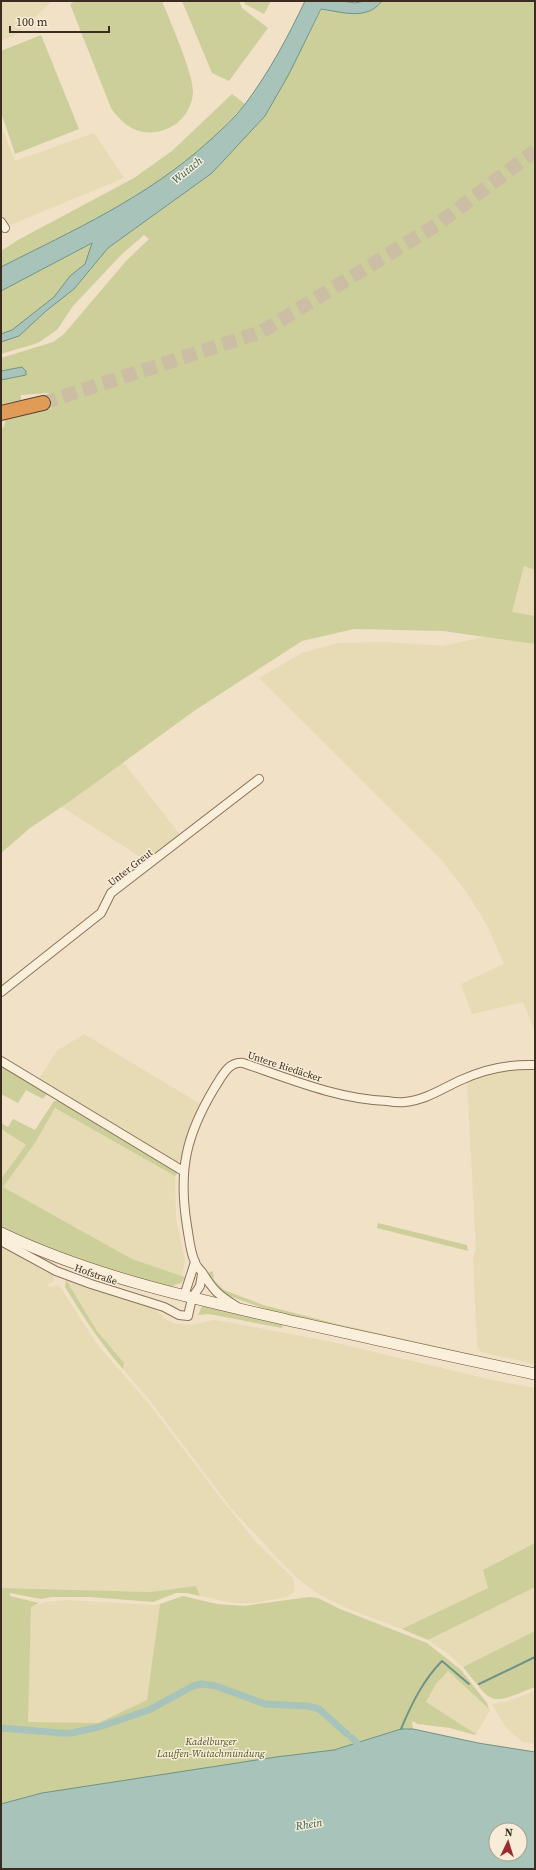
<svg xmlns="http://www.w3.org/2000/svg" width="536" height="1870" font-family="'Source Serif 4',serif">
<rect width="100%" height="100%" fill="#f0e1c7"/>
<g fill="#e6dbb4">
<polygon points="1,1 52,1 16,35 1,41"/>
<polygon points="1,125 15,161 94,133 124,178 10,225 1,218"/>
<polygon points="524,566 535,570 535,616 512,612"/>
<polygon points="483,637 535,644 535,1031 523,1002 472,1014 461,984 504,964 487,925 465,890 439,857 259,678 302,653 338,643 387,642 443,646"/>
<polygon points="123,762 181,836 147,861 62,807"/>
<polygon points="84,1034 202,1105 184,1143 180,1161 176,1162 37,1082 57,1051"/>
<polygon points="535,1068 535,1364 481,1352 477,1346 473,1258 476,1250 467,1081 483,1075 514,1069"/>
<polygon points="55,1108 175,1176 176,1219 185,1261 182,1276 132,1259 3,1187 35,1143"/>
<polygon points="1,1129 26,1145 1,1179"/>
<polygon points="1,1244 51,1272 54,1279 54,1281 48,1284 49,1287 59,1285 99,1347 149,1404 215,1491 255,1541 292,1577 295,1586 294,1592 287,1597 281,1598 254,1603 233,1603 200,1596 196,1586 150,1592 1,1588"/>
<polygon points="68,1279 151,1305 165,1319 173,1323 192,1325 213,1320 233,1323 332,1342 488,1379 535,1388 535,1543 483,1570 488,1588 402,1629 351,1610 320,1595 298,1579 281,1562 231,1508 148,1398 123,1369 124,1363 97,1331 66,1280"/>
<polygon points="535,1585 535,1631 463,1667 447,1653 428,1640"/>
<polygon points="67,1600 153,1605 160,1604 147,1700 97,1724 27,1723 31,1607 46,1602"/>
<polygon points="448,1671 490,1710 476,1734 426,1702 436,1684"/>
<polygon points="535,1691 535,1744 523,1742 513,1734 505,1726 492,1704 505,1702"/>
</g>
<g fill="#cccf9a">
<path d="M 76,1 L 162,1 C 170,21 194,75 193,93 C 191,114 176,129 156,132 C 136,135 122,124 111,108 L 70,4 Z"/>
<polygon points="182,1 239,1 242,8 268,28 229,81 212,73"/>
<polygon points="244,1 271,1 264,14 245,4"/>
<path d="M 382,1 L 535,1 L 535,570 L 524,566 L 512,612 L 535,616 L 535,644 L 443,631 L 354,629 L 302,641 L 194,711 L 69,802 L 30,828 L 1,853 L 1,428 L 4,427 L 6,417 L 52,408 L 49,393 L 21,395 L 21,400 L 1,404 L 1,380 L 26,375 L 26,371 L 22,367 L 1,371 L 1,358 L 53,342 L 64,334 L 126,261 L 149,239 L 144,235 L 121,255 L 73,306 L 57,330 L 38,343 L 1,354 L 1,342 L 19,336 L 46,311 L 74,289 L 108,248 L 212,173 L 265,116 L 289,74 L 322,9 C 341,12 368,20 382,1 Z"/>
<polygon points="41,35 79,129 15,154 1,112 1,51"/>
<path d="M 232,94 L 245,104 C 226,125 205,148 182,165 C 127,208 63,236 1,267 L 1,251 L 18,240 L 134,178 L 172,151 Z"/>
<polygon points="92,243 85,264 70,276 54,297 12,330 1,334 1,291"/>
<polygon points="1,1063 45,1092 46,1095 43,1099 26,1090 18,1103 1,1094"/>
<polygon points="54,1101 58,1101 173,1167 178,1172 175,1176 55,1108 35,1143 3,1187 132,1259 185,1277 181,1283 169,1287 93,1265 1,1229 1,1179 26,1145 1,1129 1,1123 8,1127 13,1119 35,1130"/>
<polygon points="378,1223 467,1245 468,1251 377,1228"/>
<polygon points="213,1271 214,1280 224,1290 263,1305 341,1325 535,1368 535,1371 274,1312 224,1294 207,1276 208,1273"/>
<path d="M 66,1280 L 97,1331 L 124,1363 L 123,1369 C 100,1343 83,1316 65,1287 Z"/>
<polygon points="202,1306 283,1324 282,1328 209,1314 198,1315"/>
<polygon points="535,1543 535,1587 428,1640 402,1629 488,1588 483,1570"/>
<polygon points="196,1586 200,1596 187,1593 176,1593 153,1602 90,1597 51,1597 41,1599 10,1593 10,1596 39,1603 31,1607 28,1722 98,1723 147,1700 160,1604 183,1596 217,1604 244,1606 309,1597 318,1598 340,1609 427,1643 461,1670 487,1703 489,1709 448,1671 436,1684 426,1702 476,1734 475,1735 450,1728 418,1724 412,1721 413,1729 1,1869 1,1588 150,1592"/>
<path d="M 535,1631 L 535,1687 C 488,1706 494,1705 463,1667 Z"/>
</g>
<g fill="#a8c4ba" stroke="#6e9387" fill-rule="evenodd">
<path d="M 305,1 L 342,1 L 355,3 L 365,1 L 382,1 C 367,21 342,12 321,9 L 289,74 L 265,116 L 212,173 L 108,248 L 74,289 L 46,311 L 19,336 L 1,342 L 1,334 L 12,330 L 54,297 L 70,276 L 85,264 L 92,243 L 1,291 L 1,267 C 74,230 146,198 208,142 C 221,130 235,118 246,103 C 269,72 288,37 305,1 Z"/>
<polygon points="22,367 26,371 26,375 1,380 1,371"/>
<path d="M 401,1729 L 413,1729 L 478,1743 L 535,1752 L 535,1869 L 1,1869 L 1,1804 L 42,1793 L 276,1757 L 334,1750 ZM 496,1830 L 520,1830 L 520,1854 L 496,1854 Z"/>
</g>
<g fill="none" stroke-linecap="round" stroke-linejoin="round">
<g stroke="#6e9387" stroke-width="2">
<polyline points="479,1684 535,1657"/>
<path d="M 401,1729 C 411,1705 423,1680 442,1661 L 469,1684"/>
</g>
<g stroke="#a8c4ba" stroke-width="7">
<polyline points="1,1728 61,1733 72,1733 99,1727 149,1710 193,1686 201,1684 216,1686 265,1704 308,1706 319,1709 347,1734"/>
<polyline points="352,1738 357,1743"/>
</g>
<polyline stroke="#ccbda5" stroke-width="14" stroke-dasharray="14 7" stroke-linecap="butt" points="43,403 261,332 438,224 535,151"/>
<defs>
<g id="street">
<polyline points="1,222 5,228"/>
<polyline points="1,992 101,913 111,893 259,779"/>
<polyline points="1,1061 183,1171"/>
<polyline points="1,1241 56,1271 91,1284 164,1307 179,1315 188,1316 192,1298 200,1286 202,1274"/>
<polyline points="184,1296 195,1262"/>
<path d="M 236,1306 C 218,1295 213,1290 202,1272 C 199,1269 196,1266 195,1262 C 190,1252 189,1237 187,1226 C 178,1170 186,1135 215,1087 C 222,1076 229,1061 243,1063 C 290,1079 337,1099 387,1101 C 393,1102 399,1103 405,1102 C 426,1100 443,1088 461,1080 C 485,1069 509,1064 535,1065"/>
</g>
<path id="secondary" d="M 1,1233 C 91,1276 190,1298 287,1320 C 370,1338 452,1357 535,1374"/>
<polyline id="highway" points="1,413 43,403"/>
</defs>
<use href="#street" stroke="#8c725b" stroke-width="10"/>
<use href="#secondary" stroke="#6e533e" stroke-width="12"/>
<use href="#highway" stroke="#5a412f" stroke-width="16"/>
<use href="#street" stroke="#faefdb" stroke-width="8"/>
<use href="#secondary" stroke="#faefdb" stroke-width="11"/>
<use href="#highway" stroke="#e09b56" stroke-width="14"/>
</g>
<g text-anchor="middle" stroke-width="3" stroke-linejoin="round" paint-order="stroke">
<g font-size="10" fill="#3c2c1f" stroke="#f7ecd7">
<text transform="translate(130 867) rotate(-38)" y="4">Unter Greut</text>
<text transform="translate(285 1066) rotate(18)" y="4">Untere Riedäcker</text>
<text transform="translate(96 1274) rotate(19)" y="4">Hofstraße</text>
</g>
<g font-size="10" font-style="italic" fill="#4f5925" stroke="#f7ecd7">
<text x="211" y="1745">Kadelburger<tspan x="211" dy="12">Lauffen-Wutachmündung</tspan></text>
</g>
<g font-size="11" font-style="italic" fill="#2e5c56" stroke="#f7ecd7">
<text transform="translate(187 170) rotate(-39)" y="4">Wutach</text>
<text transform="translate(309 1824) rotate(-9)" y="4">Rhein</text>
</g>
</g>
<rect width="536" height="1870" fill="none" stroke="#3c2c1f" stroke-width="4"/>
<g transform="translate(508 1842) rotate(4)"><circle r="19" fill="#f7ecd7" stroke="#ac9f8d"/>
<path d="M0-3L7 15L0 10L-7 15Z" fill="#9d2931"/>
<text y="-6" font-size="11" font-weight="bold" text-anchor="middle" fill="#3c2c1f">N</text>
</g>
<path d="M10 26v6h99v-6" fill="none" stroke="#3c2c1f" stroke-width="2"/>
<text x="16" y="26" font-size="12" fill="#3c2c1f" stroke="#f7ecd7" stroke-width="3" paint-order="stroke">100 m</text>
</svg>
